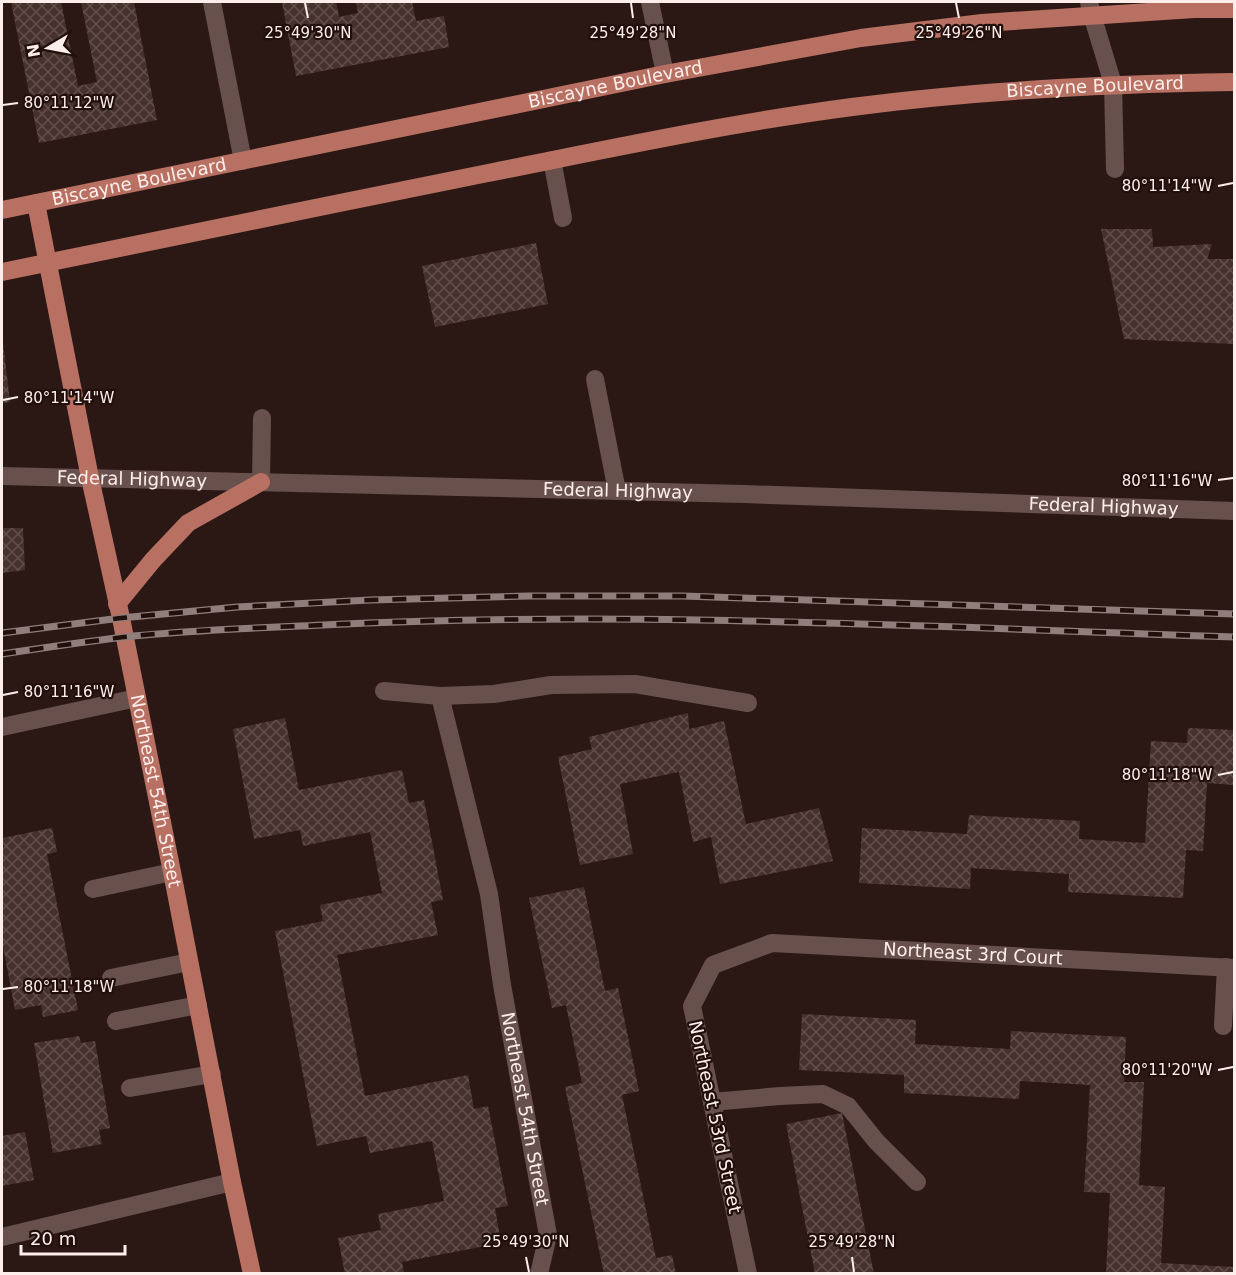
<svg xmlns="http://www.w3.org/2000/svg" width="1236" height="1275" font-family="'DejaVu Sans',sans-serif">
<defs>
<pattern id="building-cross-hatch" width="8" height="8" patternUnits="userSpaceOnUse" patternTransform="scale(1.5)"><rect width="8" height="8" fill="#46312d"/><path d="M0 0l8 8M0 8l8-8" fill="none" stroke="#624f4c"/></pattern>
</defs>
<rect width="100%" height="100%" fill="#2b1814"/>
<g fill="url(#building-cross-hatch)">
<polygon points="11,2 61,2 78,86 97,82 81,2 134,2 157,120 39,143"/>
<polygon points="282,2 336,2 339,17 358,13 356,2 412,2 416,21 444,16 449,47 296,76"/>
<polygon points="1101,229 1152,229 1153,247 1212,244 1207,259 1234,259 1234,344 1124,339"/>
<polygon points="536,243 548,304 435,327 422,266"/>
<polygon points="3,342 10,402 2,403 2,343"/>
<polygon points="2,528 23,528 25,570 2,573"/>
<polygon points="688,713 689,729 724,721 746,824 819,808 833,861 720,884 711,837 693,842 679,772 620,784 633,854 580,865 558,757 592,749 589,737"/>
<polygon points="285,718 299,790 402,770 409,803 424,800 443,900 431,902 438,935 337,955 365,1096 468,1075 474,1109 488,1106 508,1206 495,1208 501,1243 402,1262 404,1274 345,1274 338,1238 381,1230 378,1214 444,1201 432,1141 370,1153 366,1136 317,1146 275,931 323,921 320,905 382,893 370,832 303,846 300,830 254,839 233,729"/>
<polygon points="1188,728 1234,730 1234,785 1207,783 1203,851 1186,850 1183,898 1068,892 1069,874 971,868 970,889 859,883 862,828 967,834 969,815 1080,821 1079,839 1145,843 1151,741 1187,743"/>
<polygon points="52,828 57,852 47,854 78,1010 43,1017 41,1005 15,1010 2,941 2,848 4,847 2,838"/>
<polygon points="584,887 605,991 618,988 639,1091 622,1095 656,1258 672,1255 676,1274 604,1274 565,1087 582,1083 566,1005 552,1008 529,898"/>
<polygon points="802,1014 916,1020 915,1044 1010,1049 1011,1031 1126,1037 1124,1082 1144,1082 1139,1185 1165,1187 1161,1263 1234,1267 1234,1274 1106,1274 1110,1193 1084,1192 1090,1085 1020,1081 1019,1099 904,1093 904,1075 799,1070"/>
<polygon points="79,1036 81,1043 95,1041 110,1128 99,1130 102,1144 53,1153 34,1043"/>
<polygon points="842,1113 874,1274 815,1274 786,1124"/>
<polygon points="25,1132 34,1180 2,1186 2,1136"/>
</g>
<g fill="none" stroke-linecap="round" stroke-linejoin="round">
<g stroke="#68514c" stroke-width="18">
<polyline points="212,2 243,161"/>
<polyline points="650,2 665,74"/>
<polyline points="1089,2 1092,15 1113,84 1115,169"/>
<polyline points="552,160 563,218"/>
<polyline points="595,379 617,491"/>
<path id="s1" d="M 2,476 L 744,494 L 1234,511"/>
<polyline points="261,482 262,418"/>
<polyline points="384,691 440,696 494,694 551,685 635,684 748,703"/>
<path id="s2" d="M 440,696 L 489,894 L 502,985 L 548,1235 L 539,1274"/>
<polyline points="2,727 137,698"/>
<polyline points="93,889 172,872"/>
<polyline points="111,978 189,962"/>
<polyline points="116,1021 198,1005"/>
<polyline points="1223,1026 1226,967"/>
<polyline points="130,1088 212,1074"/>
<polyline points="712,1102 780,1096 823,1094 848,1106 876,1141 917,1182"/>
<polyline points="2,1237 232,1182"/>
<path id="s3" d="M 748,1274 L 692,1006 L 713,965 L 772,943 L 1234,968"/>
</g>
<g stroke="#b87062" stroke-width="18">
<path id="s4" d="M 36,203 L 90,478 L 121,618 L 172,872 L 232,1182 L 252,1274"/>
<path id="s5" d="M 2,210 L 665,74 L 861,38 L 982,23 L 1194,9 L 1234,9"/>
<path id="s6" d="M 2,272 C 164,238 326,206 488,173 C 609,149 730,123 852,107 C 979,90 1107,84 1234,82"/>
<polyline points="117,604 153,560 188,523 261,482"/>
</g>
<defs>
<g id="rail">
<polyline points="2,633 121,618 237,607 370,600 529,596 683,596 1234,614"/>
<path d="M 2,654 C 42,648 83,642 124,637 C 190,630 257,628 323,625 C 627,610 931,627 1234,637"/>
</g>
</defs>
<use href="#rail" stroke="#8f7e7b" stroke-width="7"/>
<use href="#rail" stroke="#210f0b" stroke-width="4.5" stroke-dasharray="14" stroke-linecap="butt"/>
</g>
<path fill="none" stroke="#fdeeec" stroke-width="2" d="M 305,3 L 308,18M 631,3 L 633,18M 956,3 L 959,18M 3,105 L 18,103M 1218,186 L 1233,183M 3,400 L 18,397M 1218,480 L 1233,478M 3,695 L 18,692M 1218,775 L 1233,772M 3,989 L 18,987M 1218,1070 L 1233,1067M 526,1257 L 529,1272M 852,1257 L 854,1272"/>
<g text-anchor="middle" stroke-width="4.5" stroke-linejoin="round" paint-order="stroke">
<g font-size="18" fill="#fdeeec" stroke="#210f0b">
<text dy="6" stroke="none"><textPath href="#s5" startOffset="626">Biscayne Boulevard</textPath></text>
<text dy="6" stroke="none"><textPath href="#s6" startOffset="1110">Biscayne Boulevard</textPath></text>
<text dy="6" stroke="none"><textPath href="#s5" startOffset="140">Biscayne Boulevard</textPath></text>
<text dy="6" stroke="none"><textPath href="#s1" startOffset="130">Federal Highway</textPath></text>
<text dy="6" stroke="none"><textPath href="#s1" startOffset="616">Federal Highway</textPath></text>
<text dy="6" stroke="none"><textPath href="#s1" startOffset="1102">Federal Highway</textPath></text>
<text dy="6" stroke="none"><textPath href="#s4" startOffset="600">Northeast 54th Street</textPath></text>
<text dy="6" stroke="none"><textPath href="#s3" startOffset="584">Northeast 3rd Court</textPath></text>
<text dy="6" stroke="none"><textPath href="#s2" startOffset="422">Northeast 54th Street</textPath></text>
<text transform="translate(715 1117) rotate(78)" y="6">Northeast 53rd Street</text>
</g>
</g>
<g font-size="15" text-anchor="middle" fill="#fdeeec" stroke="#210f0b" stroke-width="4.5" stroke-linejoin="round" paint-order="stroke">
<text x="308" y="38">25°49'30"N</text>
<text x="633" y="38">25°49'28"N</text>
<text x="959" y="38">25°49'26"N</text>
<text x="69" y="108">80°11'12"W</text>
<text x="1167" y="191">80°11'14"W</text>
<text x="69" y="403">80°11'14"W</text>
<text x="1167" y="486">80°11'16"W</text>
<text x="69" y="697">80°11'16"W</text>
<text x="1167" y="780">80°11'18"W</text>
<text x="69" y="992">80°11'18"W</text>
<text x="1167" y="1075">80°11'20"W</text>
<text x="526" y="1247">25°49'30"N</text>
<text x="852" y="1247">25°49'28"N</text>
</g>
<rect width="1236" height="1275" fill="none" stroke="#fdeeec" stroke-width="6"/>
<g transform="translate(48 48) rotate(260)" stroke="#210f0b" stroke-width="4.5" paint-order="stroke">
<path d="M0-4.5L10 22L0 15L-10 22Z" fill="#fdeeec"/>
<text y="-9" font-size="16" font-weight="bold" text-anchor="middle" fill="#fdeeec">N</text>
</g>
<path d="M21 1245v9h104v-9" fill="none" stroke="#fdeeec" stroke-width="3"/>
<text x="30" y="1245" font-size="18" fill="#fdeeec" stroke="#210f0b" stroke-width="4.5" paint-order="stroke">20 m</text>
</svg>
